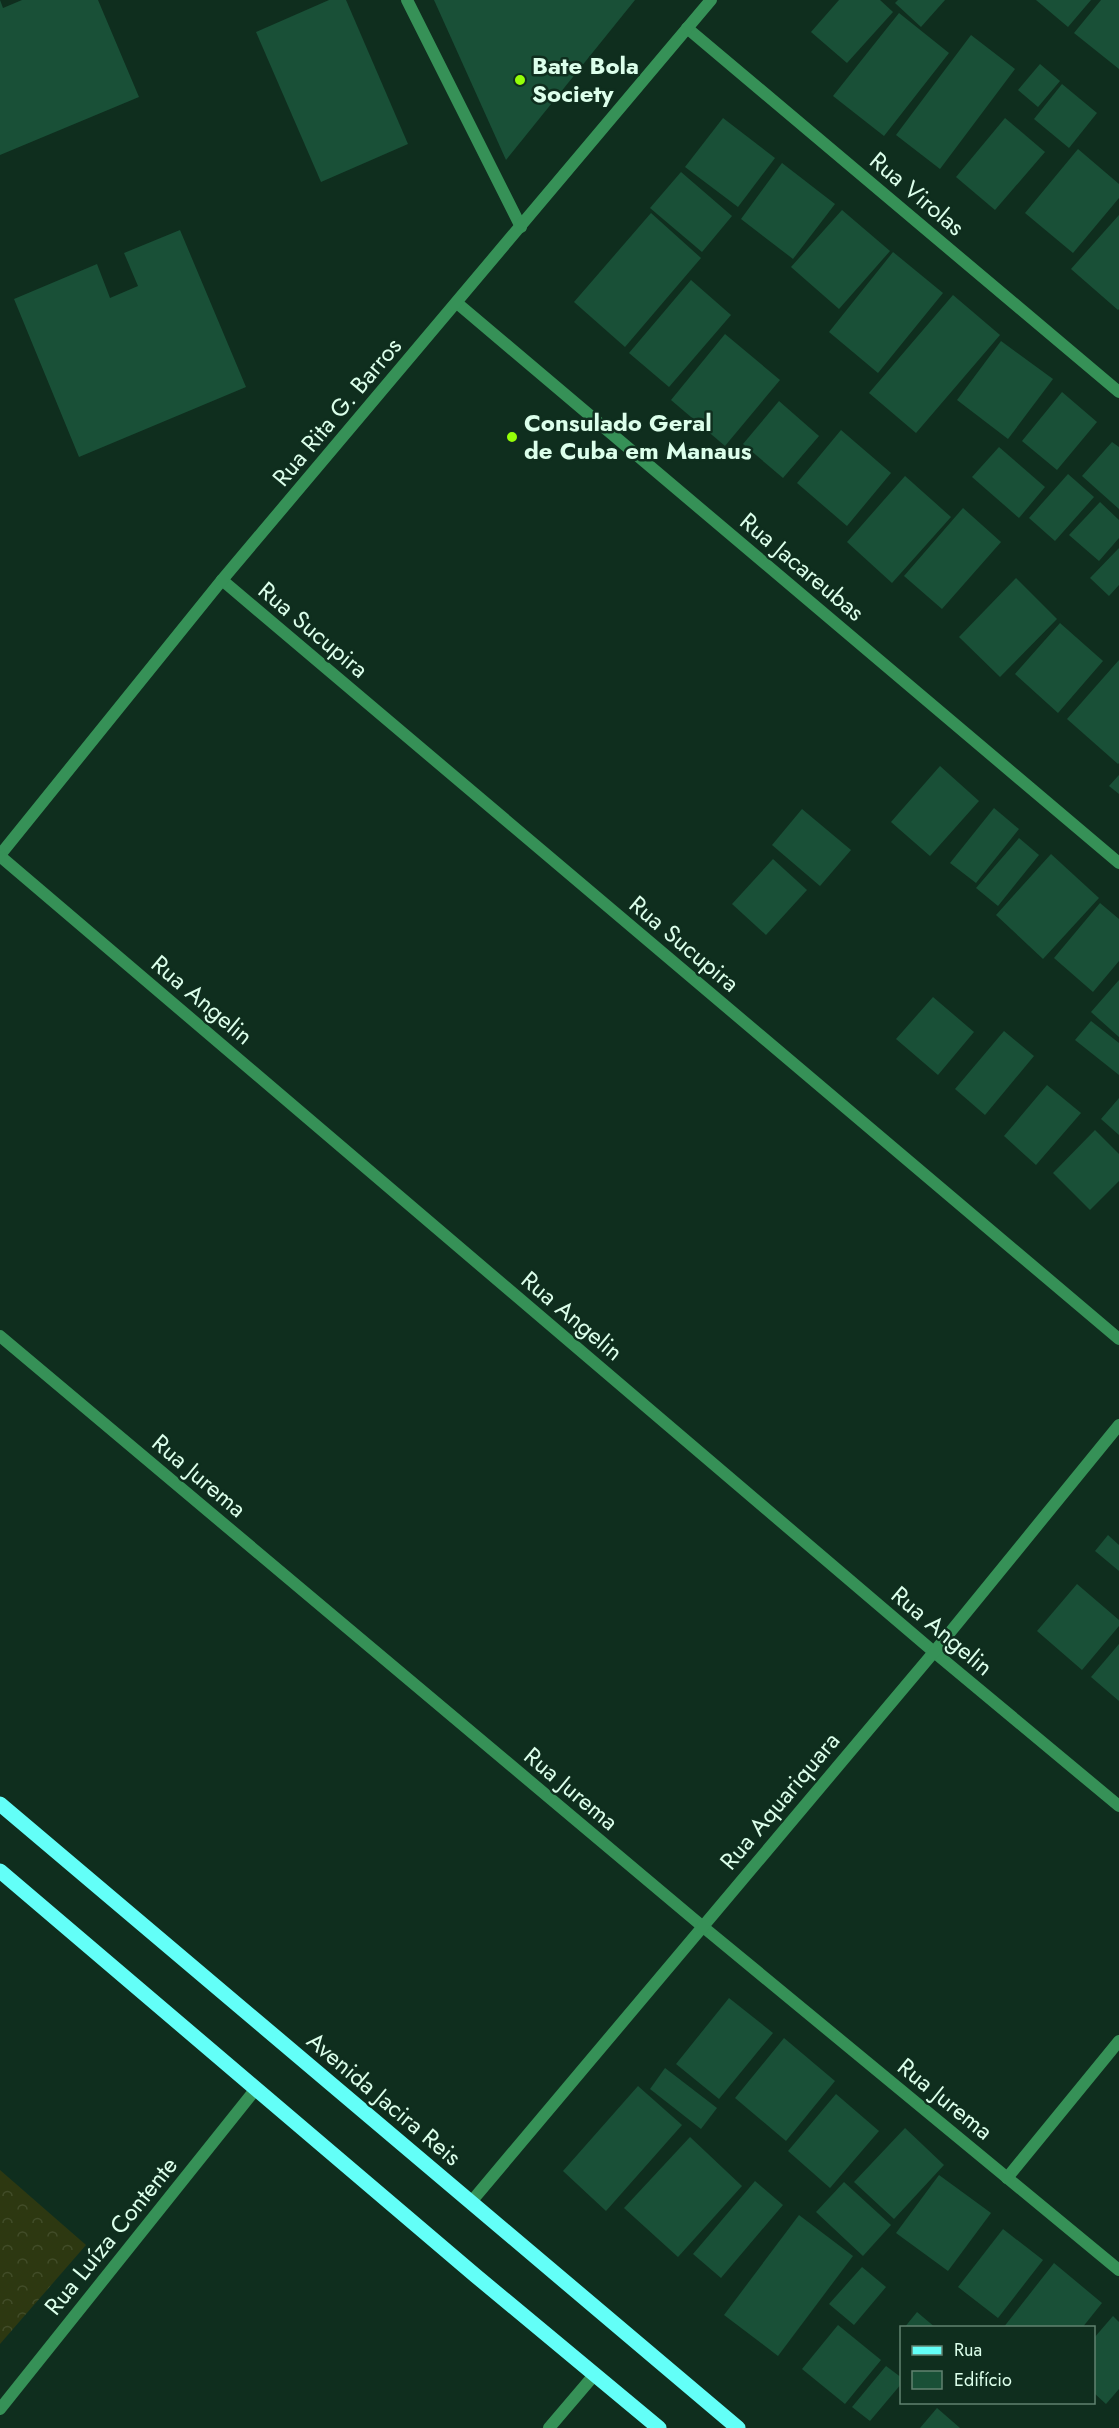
<svg xmlns="http://www.w3.org/2000/svg" width="1119" height="2428" font-family="Jost,sans-serif">
<defs>
<pattern id="forest-crowns" width="20" height="18" patternUnits="userSpaceOnUse" patternTransform="scale(1.5)"><rect width="20" height="18" fill="#2d3811"/><path d="M2 6a3 3 0 1 1 6 0M12 15a3 3 0 1 1 6 0" fill="none" stroke="#414c28"/></pattern>
</defs>
<rect width="100%" height="100%" fill="#0f2e1e"/>
<polygon fill="url(#forest-crowns)" points="0,2170 86,2245 0,2344"/>
<g fill="#195037">
<polygon points="0,0 3,8 22,0 98,0 139,97 0,155"/>
<polygon points="329,0 346,0 408,144 321,182 256,32"/>
<polygon points="434,0 635,0 506,160"/>
<polygon points="839,0 880,0 893,12 847,63 811,32"/>
<polygon points="898,0 945,0 921,27 895,3"/>
<polygon points="1036,0 1091,0 1068,27"/>
<polygon points="1101,0 1119,0 1119,69 1074,33"/>
<polygon points="899,13 949,53 884,136 833,96"/>
<polygon points="971,35 1015,69 940,169 896,135"/>
<polygon points="1040,64 1060,81 1038,107 1018,90"/>
<polygon points="1062,84 1097,113 1069,148 1034,119"/>
<polygon points="723,118 775,158 738,207 685,167"/>
<polygon points="1005,118 1045,152 995,210 956,177"/>
<polygon points="1078,149 1119,184 1119,198 1073,253 1025,213"/>
<polygon points="782,163 835,204 793,259 741,219"/>
<polygon points="681,172 732,216 702,252 650,208"/>
<polygon points="842,210 890,251 839,309 791,267"/>
<polygon points="651,213 701,258 625,347 574,302"/>
<polygon points="1119,215 1119,309 1118,310 1071,269"/>
<polygon points="180,230 246,387 79,457 14,299 97,264 110,298 138,286 124,253"/>
<polygon points="893,252 943,293 878,373 829,332"/>
<polygon points="691,280 731,315 669,387 629,353"/>
<polygon points="953,295 1000,335 916,433 869,393"/>
<polygon points="725,334 780,380 725,446 671,400"/>
<polygon points="1001,341 1053,379 1008,439 957,400"/>
<polygon points="1062,392 1097,422 1057,470 1022,441"/>
<polygon points="779,401 819,436 783,478 743,444"/>
<polygon points="841,430 891,473 847,526 797,483"/>
<polygon points="1112,442 1119,447 1119,509 1082,476"/>
<polygon points="999,447 1045,487 1019,518 972,477"/>
<polygon points="1068,474 1094,497 1055,541 1029,518"/>
<polygon points="905,476 951,517 892,583 847,542"/>
<polygon points="1100,502 1119,520 1119,538 1099,561 1069,535"/>
<polygon points="963,508 1001,542 942,609 904,576"/>
<polygon points="1119,548 1119,585 1109,596 1090,578"/>
<polygon points="1016,578 1057,619 1000,677 959,637"/>
<polygon points="1060,623 1103,661 1058,713 1015,674"/>
<polygon points="1119,660 1119,763 1118,764 1067,719"/>
<polygon points="940,766 979,801 930,856 891,822"/>
<polygon points="1119,775 1119,794 1109,786"/>
<polygon points="994,808 1019,829 976,883 950,863"/>
<polygon points="802,809 851,850 820,886 772,845"/>
<polygon points="1019,838 1039,855 998,906 976,888"/>
<polygon points="1051,854 1099,898 1043,959 996,915"/>
<polygon points="773,859 807,890 766,935 732,904"/>
<polygon points="1100,903 1119,919 1119,961 1093,992 1054,958"/>
<polygon points="1119,980 1119,1037 1091,1012"/>
<polygon points="933,997 974,1032 938,1075 896,1039"/>
<polygon points="1091,1021 1119,1043 1119,1075 1075,1040"/>
<polygon points="1004,1031 1034,1056 985,1115 955,1089"/>
<polygon points="1047,1085 1081,1113 1036,1165 1004,1136"/>
<polygon points="1119,1098 1119,1135 1101,1119"/>
<polygon points="1095,1130 1119,1154 1119,1181 1090,1210 1053,1173"/>
<polygon points="1108,1535 1119,1545 1119,1571 1095,1551"/>
<polygon points="1077,1584 1119,1620 1119,1626 1082,1670 1037,1631"/>
<polygon points="1119,1644 1119,1701 1091,1677"/>
<polygon points="729,1998 773,2033 719,2099 676,2064"/>
<polygon points="784,2038 835,2081 786,2141 735,2098"/>
<polygon points="665,2068 717,2108 701,2129 650,2089"/>
<polygon points="638,2086 682,2125 606,2211 563,2171"/>
<polygon points="836,2094 879,2131 830,2188 788,2151"/>
<polygon points="905,2128 944,2165 894,2219 854,2182"/>
<polygon points="690,2137 742,2186 678,2257 624,2208"/>
<polygon points="939,2175 991,2213 948,2271 896,2233"/>
<polygon points="755,2181 783,2205 721,2278 693,2254"/>
<polygon points="844,2182 891,2225 863,2256 816,2212"/>
<polygon points="799,2215 853,2256 778,2356 724,2315"/>
<polygon points="1003,2229 1043,2260 998,2318 958,2287"/>
<polygon points="1054,2263 1102,2303 1082,2328 1003,2328"/>
<polygon points="862,2267 886,2287 854,2325 829,2304"/>
<polygon points="917,2312 936,2328 904,2328"/>
<polygon points="1113,2316 1119,2322 1119,2389 1106,2404 1094,2393 1094,2338"/>
<polygon points="838,2325 881,2360 845,2404 802,2369"/>
<polygon points="886,2366 902,2378 902,2383 870,2421 852,2407"/>
<polygon points="937,2408 960,2428 920,2428"/>
</g>
<g fill="none" stroke-linecap="round" stroke-linejoin="round">
<polyline stroke="#369157" stroke-width="12" points="1007,2178 1119,2041"/>
<g stroke="#369157" stroke-width="12">
<polyline points="407,0 521,227"/>
<polyline points="687,28 1119,392"/>
<polyline points="457,303 1119,863"/>
<polyline points="222,580 1119,1339"/>
<polyline points="0,855 222,580 711,0"/>
<polyline points="0,856 934,1652 1119,1806"/>
<polyline points="0,1336 702,1926 1119,2270"/>
<polyline points="471,2202 934,1652 1119,1425"/>
<polyline points="0,2409 255,2090"/>
<polyline points="549,2428 595,2374"/>
</g>
<g stroke="#63fff8" stroke-width="15">
<polyline points="0,1804 738,2428"/>
<polyline points="0,1871 476,2276 659,2428"/>
</g>
</g>
<g fill="#95ff08" stroke="#0f2e1e" stroke-width="2">
<circle cx="520" cy="80" r="6"/>
<circle cx="512" cy="437" r="6"/>
</g>
<g text-anchor="middle" stroke-width="5" stroke-linejoin="round" paint-order="stroke">
<g font-size="24" font-weight="bold" fill="#dcffeb" stroke="#0f2e1e" text-anchor="start">
<text x="532" y="74">Bate Bola<tspan x="532" dy="28">Society</tspan></text>
<text x="524" y="431">Consulado Geral<tspan x="524" dy="28">de Cuba em Manaus</tspan></text>
</g>
<g font-size="24" fill="#dcffeb" stroke="#0f2e1e">
<text transform="translate(917 194) rotate(40)" y="8">Rua Virolas</text>
<text transform="translate(337 412) rotate(-50)" y="8">Rua Rita G. Barros</text>
<text transform="translate(802 567) rotate(40)" y="8">Rua Jacareubas</text>
<text transform="translate(313 630) rotate(40)" y="8">Rua Sucupira</text>
<text transform="translate(684 944) rotate(40)" y="8">Rua Sucupira</text>
<text transform="translate(202 1000) rotate(40)" y="8">Rua Angelin</text>
<text transform="translate(572 1316) rotate(40)" y="8">Rua Angelin</text>
<text transform="translate(199 1476) rotate(40)" y="8">Rua Jurema</text>
<text transform="translate(942 1631) rotate(40)" y="8">Rua Angelin</text>
<text transform="translate(571 1789) rotate(40)" y="8">Rua Jurema</text>
<text transform="translate(780 1801) rotate(-50)" y="8">Rua Aquariquara</text>
<text transform="translate(384 2099) rotate(40)" y="8">Avenida Jacira Reis</text>
<text transform="translate(945 2099) rotate(39)" y="8">Rua Jurema</text>
<text transform="translate(111 2236) rotate(-51)" y="8">Rua Luíza Contente</text>
</g>
</g>
<rect x="900" y="2326" width="195" height="78" fill="#0f2e1e" stroke="#618270" stroke-width="1.5"/>
<rect x="912" y="2346" width="30" height="9" fill="#63fff8" stroke="#618270" stroke-width="1.5"/>
<text x="954" y="2356" font-size="18" fill="#dcffeb">Rua</text>
<rect x="912" y="2371" width="30" height="18" fill="#195037" stroke="#618270" stroke-width="1.5"/>
<text x="954" y="2386" font-size="18" fill="#dcffeb">Edifício</text>
</svg>
